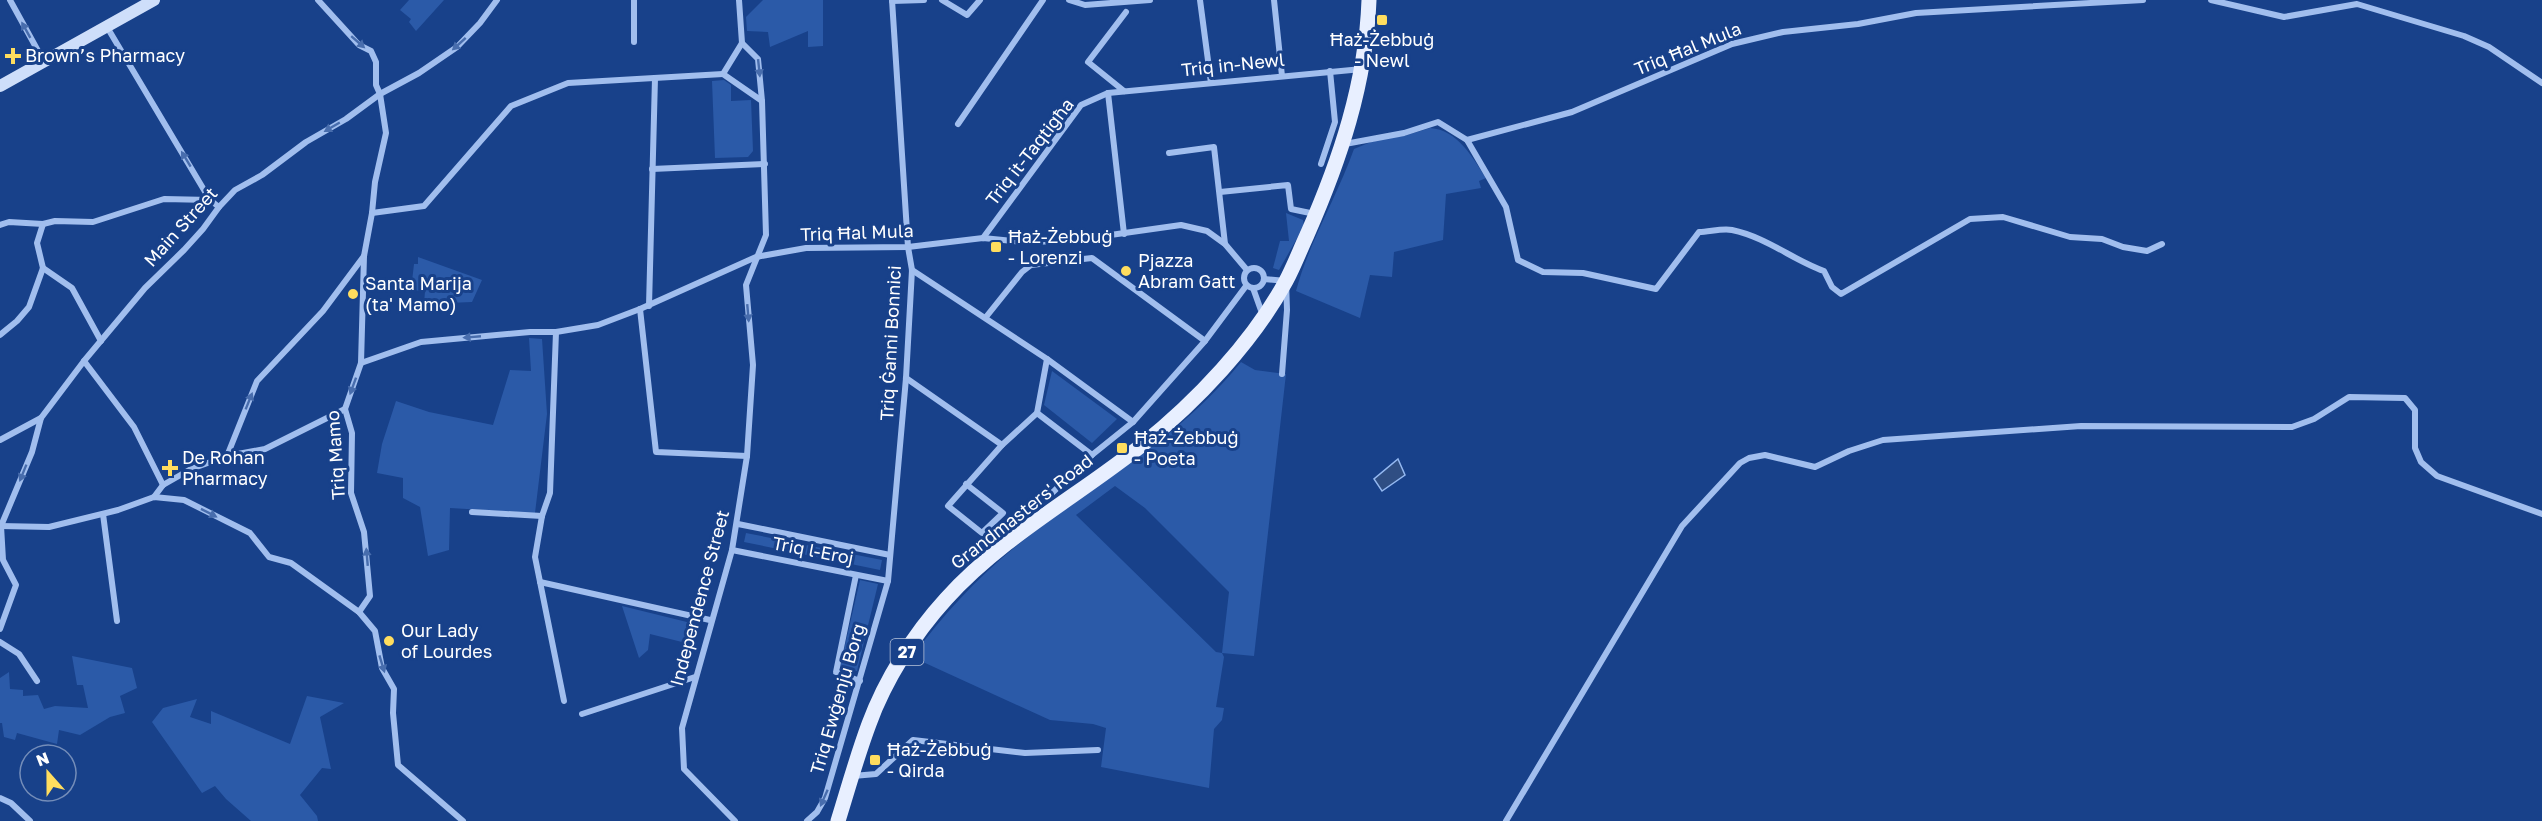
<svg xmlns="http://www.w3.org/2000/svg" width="2542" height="821" font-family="'Golos Text',sans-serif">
<rect width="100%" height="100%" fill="#18418a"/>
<g fill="#2b5aa8" fill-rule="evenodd">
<polygon points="409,0 444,0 416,31 409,22 411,19 400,10"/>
<polygon points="763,0 823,0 823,46 808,47 808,31 770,47 768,32 747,31 746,17"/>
<polygon points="724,80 731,85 731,101 751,100 753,151 748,157 715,158 712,81"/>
<path d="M 1430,128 C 1458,130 1472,157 1486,178 L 1479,181 L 1481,188 L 1446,194 L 1443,240 L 1394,252 L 1392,277 L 1370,275 L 1360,318 L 1296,291 C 1309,242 1337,197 1354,149 L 1378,139 L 1404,136 Z"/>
<polygon points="1286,213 1303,220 1304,226 1279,270 1273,268 1280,241 1289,241"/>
<polygon points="418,257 482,280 472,302 424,304 425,291 411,290 414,264 418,264"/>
<polygon points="529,338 542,339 547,414 535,513 450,508 449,550 428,556 420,507 403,498 403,478 377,473 382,444 396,401 429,412 493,425 510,370 531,371"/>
<path d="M 1241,362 L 1255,370 L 1286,374 L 1254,656 L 1222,653 L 1224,657 L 1216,707 L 1224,708 L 1222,720 L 1214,729 L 1209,788 L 1101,767 L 1106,728 L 1093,724 L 1050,720 L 912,657 C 942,616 976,579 1015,547 C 1093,485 1177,441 1241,362 ZM 1115,486 L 1145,508 L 1229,592 L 1222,653 L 1216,652 L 1076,515 Z"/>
<polygon points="1052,371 1117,419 1092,443 1044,405"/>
<polygon points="746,533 882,560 880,570 744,542"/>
<polygon points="860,580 878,584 857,671 840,667"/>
<polygon points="622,606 691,623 695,632 693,639 684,637 682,642 650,634 648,650 639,658"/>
<polygon points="72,656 132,668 137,688 120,696 125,713 110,717 80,735 59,730 57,744 17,733 15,740 4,737 2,723 0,723 0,678 9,672 10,689 23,690 23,696 38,695 44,709 55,706 88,708 83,685 77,685"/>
<polygon points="307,696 344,703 320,717 331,769 322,768 300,795 317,816 318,821 251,821 226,799 215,786 202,793 152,722 163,708 197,699 190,717 211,724 211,711 290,744"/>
</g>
<polygon fill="#2f4e83" stroke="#94b8f0" stroke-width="1.5" points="1398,459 1405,475 1382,491 1374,479"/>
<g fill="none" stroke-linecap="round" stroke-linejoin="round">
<g stroke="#a1beee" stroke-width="6">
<polyline points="10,0 43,60"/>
<polyline points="318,0 359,45 371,51 376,62 376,85 380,94 386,133 375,182 372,213 364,256 361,363 345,409 352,433 351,493 364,532 370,596 359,612"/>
<polyline points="634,0 634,42"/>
<polyline points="942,0 967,15 980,0"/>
<polyline points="1069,0 1085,5 1150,0"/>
<polyline points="1200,0 1211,83"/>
<polyline points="1274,0 1282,76"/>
<polyline points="2211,0 2284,17 2357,4 2464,36 2489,47 2542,83"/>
<polyline points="892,1 924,0"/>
<polyline points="107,27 210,200 219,207"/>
<polyline points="742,43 758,59 762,101"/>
<polyline points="1124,91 1088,62 1126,12"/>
<polyline points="1108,93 1124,234"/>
<polyline points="958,124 1043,0"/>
<polyline points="1467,140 1572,112 1732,44 1783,32 1858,24 1916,13 2143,0"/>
<path d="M 1345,144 L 1404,133 L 1438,122 L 1467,140 L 1506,207 L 1518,260 L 1543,272 L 1583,273 L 1656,289 L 1699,232 C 1709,232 1722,228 1732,230 C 1766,237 1793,260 1824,271 L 1832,287 L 1841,294 L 1970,219 L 2003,217 L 2070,237 L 2102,239 L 2123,247 L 2147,251 L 2162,244"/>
<polyline points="1169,153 1214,147 1225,244"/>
<polyline points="1321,164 1335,122 1330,71"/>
<polyline points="652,169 765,164"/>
<polyline points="1220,192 1288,185 1291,209 1315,214"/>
<polyline points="372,213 424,206 511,106 568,83 723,74"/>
<polyline points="0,225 9,222 43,224 55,221 93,222 164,199 210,200"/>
<polyline points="983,238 1081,105 1108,93 1362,69"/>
<circle cx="1254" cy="278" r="10"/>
<polyline points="43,268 72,288 101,341"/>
<polyline points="912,270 1047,359 1133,422"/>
<polyline points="1264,279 1286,281 1287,310 1282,374"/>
<polyline points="1253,288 1263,316"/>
<polyline points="649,306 655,78"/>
<polyline points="640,309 656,452 747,456"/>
<polyline points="986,317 1022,272 1031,265 1092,258 1205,341"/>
<polyline points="556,332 550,493 542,516 535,557 564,701"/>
<polyline points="0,335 17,321 29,307 43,268 37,243 43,224"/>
<polyline points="84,361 134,427 163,485"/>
<polyline points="361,363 421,342 530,332 556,332 598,325 640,309 756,257 806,248 908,247 983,238 1023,242 1068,241 1181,225 1207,231 1225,244 1247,270"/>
<polyline points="906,378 1002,445"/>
<polyline points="1037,413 1092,455"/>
<polyline points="0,440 41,418 84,361 145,288 184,250 203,229 219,207 235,190 262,175 306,142 346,119 380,94 419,73 457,47 480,23 497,0"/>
<polyline points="227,456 257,381 323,311 364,256"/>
<polyline points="966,484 1003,513 982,533 948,506 1002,445 1037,413 1047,359"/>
<polyline points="1052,493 1092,455 1133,422 1205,341 1246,286"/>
<polyline points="154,497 163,485 191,469 227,456 265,449 345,409"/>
<polyline points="472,512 542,516"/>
<polyline points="103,514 117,621"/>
<polyline points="738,524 890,555"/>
<polyline points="0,526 49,527 118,510 154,497 184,500 250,533 269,557 291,563 359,612 375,631 382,668 394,689 393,713 398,765 463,821"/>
<polyline points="732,550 888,581"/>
<polyline points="856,575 836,672 860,681"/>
<polyline points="540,582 710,620"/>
<polyline points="0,629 16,585 3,560 1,526 32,452 41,418"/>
<polyline points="0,642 19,654 37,681"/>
<polyline points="582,714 695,677"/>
<polyline points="853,776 876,774 913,740 1025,753 1098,750"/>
<polyline points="0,798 11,803 30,821"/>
<polyline points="735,821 684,769 682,728 732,550 747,456 753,365 746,285 766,235 762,101 723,74 742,43 739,0"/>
<polyline points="807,821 817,812 825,798 888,581 906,378 912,270 908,247 892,0"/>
<polyline points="1506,821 1682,526 1740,463 1749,458 1765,455 1815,467 1849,451 1883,440 2081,426 2292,427 2314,419 2349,397 2405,398 2415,410 2415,448 2421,462 2437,476 2542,514"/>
</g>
<polyline stroke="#cedefa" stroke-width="12" points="0,86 154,0"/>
<path stroke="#e8efff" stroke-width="15" d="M 838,821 C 848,789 857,756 869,724 C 885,680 914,634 946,599 C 1002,537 1078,496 1142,445 C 1196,402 1253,342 1286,281 C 1294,266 1300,250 1307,235 C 1340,160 1366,83 1369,0"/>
</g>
<defs><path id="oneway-solid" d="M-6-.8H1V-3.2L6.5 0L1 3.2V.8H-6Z" transform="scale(1.5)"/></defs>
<g fill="#486dad">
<use href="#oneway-solid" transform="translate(26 30) rotate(-119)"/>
<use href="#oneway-solid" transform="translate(358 42) rotate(41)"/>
<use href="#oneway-solid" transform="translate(459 44) rotate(138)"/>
<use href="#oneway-solid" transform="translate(759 68) rotate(84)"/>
<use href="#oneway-solid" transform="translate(332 127) rotate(150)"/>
<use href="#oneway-solid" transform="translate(186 159) rotate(-121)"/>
<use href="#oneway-solid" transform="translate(748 313) rotate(85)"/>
<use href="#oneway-solid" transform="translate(472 337) rotate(175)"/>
<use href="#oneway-solid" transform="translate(353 386) rotate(110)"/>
<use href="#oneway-solid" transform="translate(249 401) rotate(-68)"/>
<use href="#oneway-solid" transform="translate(23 473) rotate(112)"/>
<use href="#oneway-solid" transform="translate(209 513) rotate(27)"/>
<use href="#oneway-solid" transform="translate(367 557) rotate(-95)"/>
<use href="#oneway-solid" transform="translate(382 664) rotate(73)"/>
<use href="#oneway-solid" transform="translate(824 798) rotate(114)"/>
</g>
<g fill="#ffdd5e" stroke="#18418a" stroke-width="2">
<rect x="1376" y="14" width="12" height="12" rx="3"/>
<path d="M10 47h6v6h6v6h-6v6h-6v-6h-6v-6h6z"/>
<rect x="990" y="241" width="12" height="12" rx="3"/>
<circle cx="1126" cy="271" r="6"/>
<circle cx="353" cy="294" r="6"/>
<rect x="1116" y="442" width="12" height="12" rx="3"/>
<path d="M167 459h6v6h6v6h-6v6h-6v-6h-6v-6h6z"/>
<circle cx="389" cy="641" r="6"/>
<rect x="869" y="754" width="12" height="12" rx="3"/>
</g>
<g text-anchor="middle" stroke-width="6" stroke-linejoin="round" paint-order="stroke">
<rect fill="#18418a" stroke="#bac6dc" stroke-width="1.5" x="890.5" y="639" width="33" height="26" rx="4.5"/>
<g font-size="16" font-weight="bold" fill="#fff">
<text x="907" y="658">27</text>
</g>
<g font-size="18" fill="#fff" stroke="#18418a" text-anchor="start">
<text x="1382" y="46" text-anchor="middle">Ħaż-Żebbuġ<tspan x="1382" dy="21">- Newl</tspan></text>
<text x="25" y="62">Brown’s Pharmacy</text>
<text x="1008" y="243">Ħaż-Żebbuġ<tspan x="1008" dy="21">- Lorenzi</tspan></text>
<text x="1138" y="267">Pjazza<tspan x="1138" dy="21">Abram Gatt</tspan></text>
<text x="365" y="290">Santa Marija<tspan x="365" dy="21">(ta' Mamo)</tspan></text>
<text x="1134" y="444">Ħaż-Żebbuġ<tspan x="1134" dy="21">- Poeta</tspan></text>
<text x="182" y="464">De Rohan<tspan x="182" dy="21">Pharmacy</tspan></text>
<text x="401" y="637">Our Lady<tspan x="401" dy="21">of Lourdes</tspan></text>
<text x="887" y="756">Ħaż-Żebbuġ<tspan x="887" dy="21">- Qirda</tspan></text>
</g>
<g font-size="18" fill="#fff" stroke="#18418a">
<text transform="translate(1688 49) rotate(-22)" y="6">Triq Ħal Mula</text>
<text transform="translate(1233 65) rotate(-6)" y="6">Triq in-Newl</text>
<text transform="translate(1030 152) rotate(-52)" y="6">Triq it-Taqtigħa</text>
<text transform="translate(181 227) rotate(-48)" y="6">Main Street</text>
<text transform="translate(857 233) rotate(-2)" y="6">Triq Ħal Mula</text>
<text transform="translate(891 343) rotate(-87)" y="6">Triq Ġanni Bonnici</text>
<text transform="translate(336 455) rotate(-94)" y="6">Triq Mamo</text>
<text transform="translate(1022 512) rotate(-38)" y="6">Grandmasters' Road</text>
<text transform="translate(813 551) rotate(11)" y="6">Triq l-Eroj</text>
<text transform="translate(700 598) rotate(-75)" y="6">Independence Street</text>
<text transform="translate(838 699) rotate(-74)" y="6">Triq Ewġenju Borg</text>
</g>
</g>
<g transform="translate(48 773) rotate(339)"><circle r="28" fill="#18418a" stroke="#748db9" stroke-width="1.5"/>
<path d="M0-4.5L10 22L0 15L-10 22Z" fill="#ffdd5e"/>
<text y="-9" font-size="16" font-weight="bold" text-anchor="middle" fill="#ffffff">N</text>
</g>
</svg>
